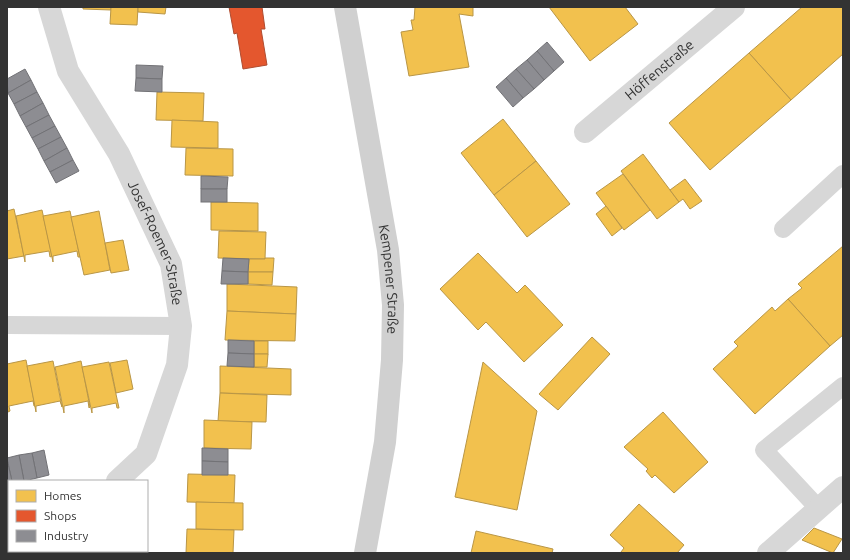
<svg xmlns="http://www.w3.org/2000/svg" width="850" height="560" font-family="Ubuntu,sans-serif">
<rect width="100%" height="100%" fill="#fff"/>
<polygon fill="#f1f5ed" points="49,551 147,551 147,553 44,553"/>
<g fill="#f2c14e" stroke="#b99646">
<polygon points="83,7 111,7 111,10 83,9"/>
<polygon points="111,7 138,7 137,25 110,24"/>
<polygon points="138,7 166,7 165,14 138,12"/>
<polygon points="415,7 473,7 473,16 459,14 469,67 409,76 401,32 413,30 411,20 414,20"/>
<polygon points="549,7 625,7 638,24 590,61"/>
<polygon points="802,7 843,7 843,54 791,100 749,53"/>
<polygon points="749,53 791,100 710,170 669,123"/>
<polygon points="157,92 204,93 203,121 156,120"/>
<polygon points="503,119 536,161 494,195 461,153"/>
<polygon points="172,120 218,122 218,148 171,147"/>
<polygon points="186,148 233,149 233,176 185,175"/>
<polygon points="643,154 679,202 657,219 621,171"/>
<polygon points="536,161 570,204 527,237 494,195"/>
<polygon points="623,174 650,210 624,230 596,193"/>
<polygon points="685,179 702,201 690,209 683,199 679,202 670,190"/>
<polygon points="211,202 258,203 258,231 211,230"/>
<polygon points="606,206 622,228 612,236 596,214"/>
<polygon points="14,209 24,256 7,259 7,211"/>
<polygon points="42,210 52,256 50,257 49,251 25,255 25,262 16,216"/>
<polygon points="70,211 80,257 78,257 77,251 53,256 53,262 43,216"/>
<polygon points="99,211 110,270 84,275 71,217"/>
<polygon points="219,231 266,232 265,259 218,258"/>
<polygon points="123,240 129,270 111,273 105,243"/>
<polygon points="843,246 843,335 830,346 788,299 802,288 798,284"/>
<polygon points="478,253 517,293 525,285 563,325 524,362 486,322 478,330 440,289"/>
<polygon points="265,258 274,258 273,272 248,272 249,259 265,259"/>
<polygon points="248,272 273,272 272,285 248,284"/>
<polygon points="227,284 297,287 296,314 227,311"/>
<polygon points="788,299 830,346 755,414 713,369 738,346 734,342 772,307 775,311"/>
<polygon points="227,311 296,314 295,341 225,340"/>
<polygon points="592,337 610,354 558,410 539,394"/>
<rect x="254" y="341" width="14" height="13"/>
<polygon points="254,354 268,354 267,367 254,367"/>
<polygon points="26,360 35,406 34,406 33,401 9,406 10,411 8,412 7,406 7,364"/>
<polygon points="127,360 133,389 116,393 110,363"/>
<polygon points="53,361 62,407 60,401 36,406 36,412 27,366"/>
<polygon points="81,361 90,407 89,408 88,401 64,406 64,413 55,367"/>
<polygon points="109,362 119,408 117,408 116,403 92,408 92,413 82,367"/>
<polygon points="483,362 537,411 517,510 455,497"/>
<polygon points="220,366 291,369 291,395 220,393"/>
<polygon points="220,393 267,395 266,422 218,421"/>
<polygon points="663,412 708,462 674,493 655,475 652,478 646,471 648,469 624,447"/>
<polygon points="204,420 252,422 251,449 204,448"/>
<polygon points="188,474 235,475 234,503 187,502"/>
<polygon points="196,502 243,503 243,530 196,529"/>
<polygon points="639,504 684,545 677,553 622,553 621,552 624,548 610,535"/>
<polygon points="814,528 842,539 833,553 802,540"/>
<polygon points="187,529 234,530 233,553 186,553"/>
<polygon points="476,531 553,549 552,553 471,553"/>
</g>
<polygon fill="#e4572e" stroke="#af4c30" points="229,7 262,7 265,29 261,29 267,65 243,69 237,33 234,34"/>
<g fill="#8d8d92" stroke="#727276">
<polygon points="547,42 564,62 554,71 537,51"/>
<polygon points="537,51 554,71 544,80 527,60"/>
<polygon points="527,60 544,80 534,89 516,69"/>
<polygon points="136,65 163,66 162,79 136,78"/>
<polygon points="25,69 31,80 8,93 7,79"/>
<polygon points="516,69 534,89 523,98 506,78"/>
<polygon points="136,78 162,79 162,92 135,91"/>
<polygon points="506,78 523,98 513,107 496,87"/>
<polygon points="31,80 37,92 14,104 8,93"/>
<polygon points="37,92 43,103 20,116 14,104"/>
<polygon points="43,103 49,115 26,127 20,116"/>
<polygon points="49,115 55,126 32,138 26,127"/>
<polygon points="55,126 61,137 38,149 32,138"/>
<polygon points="61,137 67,148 44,161 38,149"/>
<polygon points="67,148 73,160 50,172 44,161"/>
<polygon points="73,160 79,171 56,183 50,172"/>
<polygon points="201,176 228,177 227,189 201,189"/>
<rect x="201" y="189" width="26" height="13"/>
<polygon points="223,258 249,259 248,272 222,271"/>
<polygon points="222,271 248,272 248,284 221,284"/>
<polygon points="228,340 254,341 254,354 228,353"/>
<polygon points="228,353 254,354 254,367 227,366"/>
<polygon points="202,448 228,449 228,462 202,461"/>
<polygon points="44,450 49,475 37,478 32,453"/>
<polygon points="32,453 37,478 24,481 19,455"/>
<polygon points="19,455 24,481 12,481 7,458"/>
<polygon points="7,460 12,481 9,481 9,484 7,484"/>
<polygon points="202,461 228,462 228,475 202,475"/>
</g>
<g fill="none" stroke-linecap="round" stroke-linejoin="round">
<g stroke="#d7d7d7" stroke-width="18">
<polyline points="783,229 843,174"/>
<polyline points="7,325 181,326"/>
<polyline points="818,508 764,450 843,386"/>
</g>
<g stroke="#d7d7d7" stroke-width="22">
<path id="s1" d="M 49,7 L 68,71 L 119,154 L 171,264 L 181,326 L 177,365 L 146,454 L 117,481"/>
<path id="s2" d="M 585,132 L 734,7"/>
<polyline points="7,542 9,541"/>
<polyline points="768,553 843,487"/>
</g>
<path stroke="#d0d0d0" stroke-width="22" id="s3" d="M 345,7 L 388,250 L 393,305 L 392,360 L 385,442 L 365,553"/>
</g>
<g text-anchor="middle" stroke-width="4" stroke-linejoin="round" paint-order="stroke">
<g font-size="14" fill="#333" stroke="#fff">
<text dy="5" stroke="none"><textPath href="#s2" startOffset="97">Höffenstraße</textPath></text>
<text dy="5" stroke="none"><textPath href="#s1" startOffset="261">Josef-Roemer-Straße</textPath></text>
<text dy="5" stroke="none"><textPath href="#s3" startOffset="276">Kempener Straße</textPath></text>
</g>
</g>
<rect width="850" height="560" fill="none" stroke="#333333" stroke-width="16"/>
<rect x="8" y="480" width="140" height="72" fill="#ffffff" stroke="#adadad"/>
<rect x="16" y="490" width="20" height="12" fill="#f2c14e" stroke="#adadad"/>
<text x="44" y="500" font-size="12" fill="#333333">Homes</text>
<rect x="16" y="510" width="20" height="12" fill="#e4572e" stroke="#adadad"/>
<text x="44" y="520" font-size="12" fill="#333333">Shops</text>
<rect x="16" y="530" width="20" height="12" fill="#8d8d92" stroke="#adadad"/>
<text x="44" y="540" font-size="12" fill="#333333">Industry</text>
</svg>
